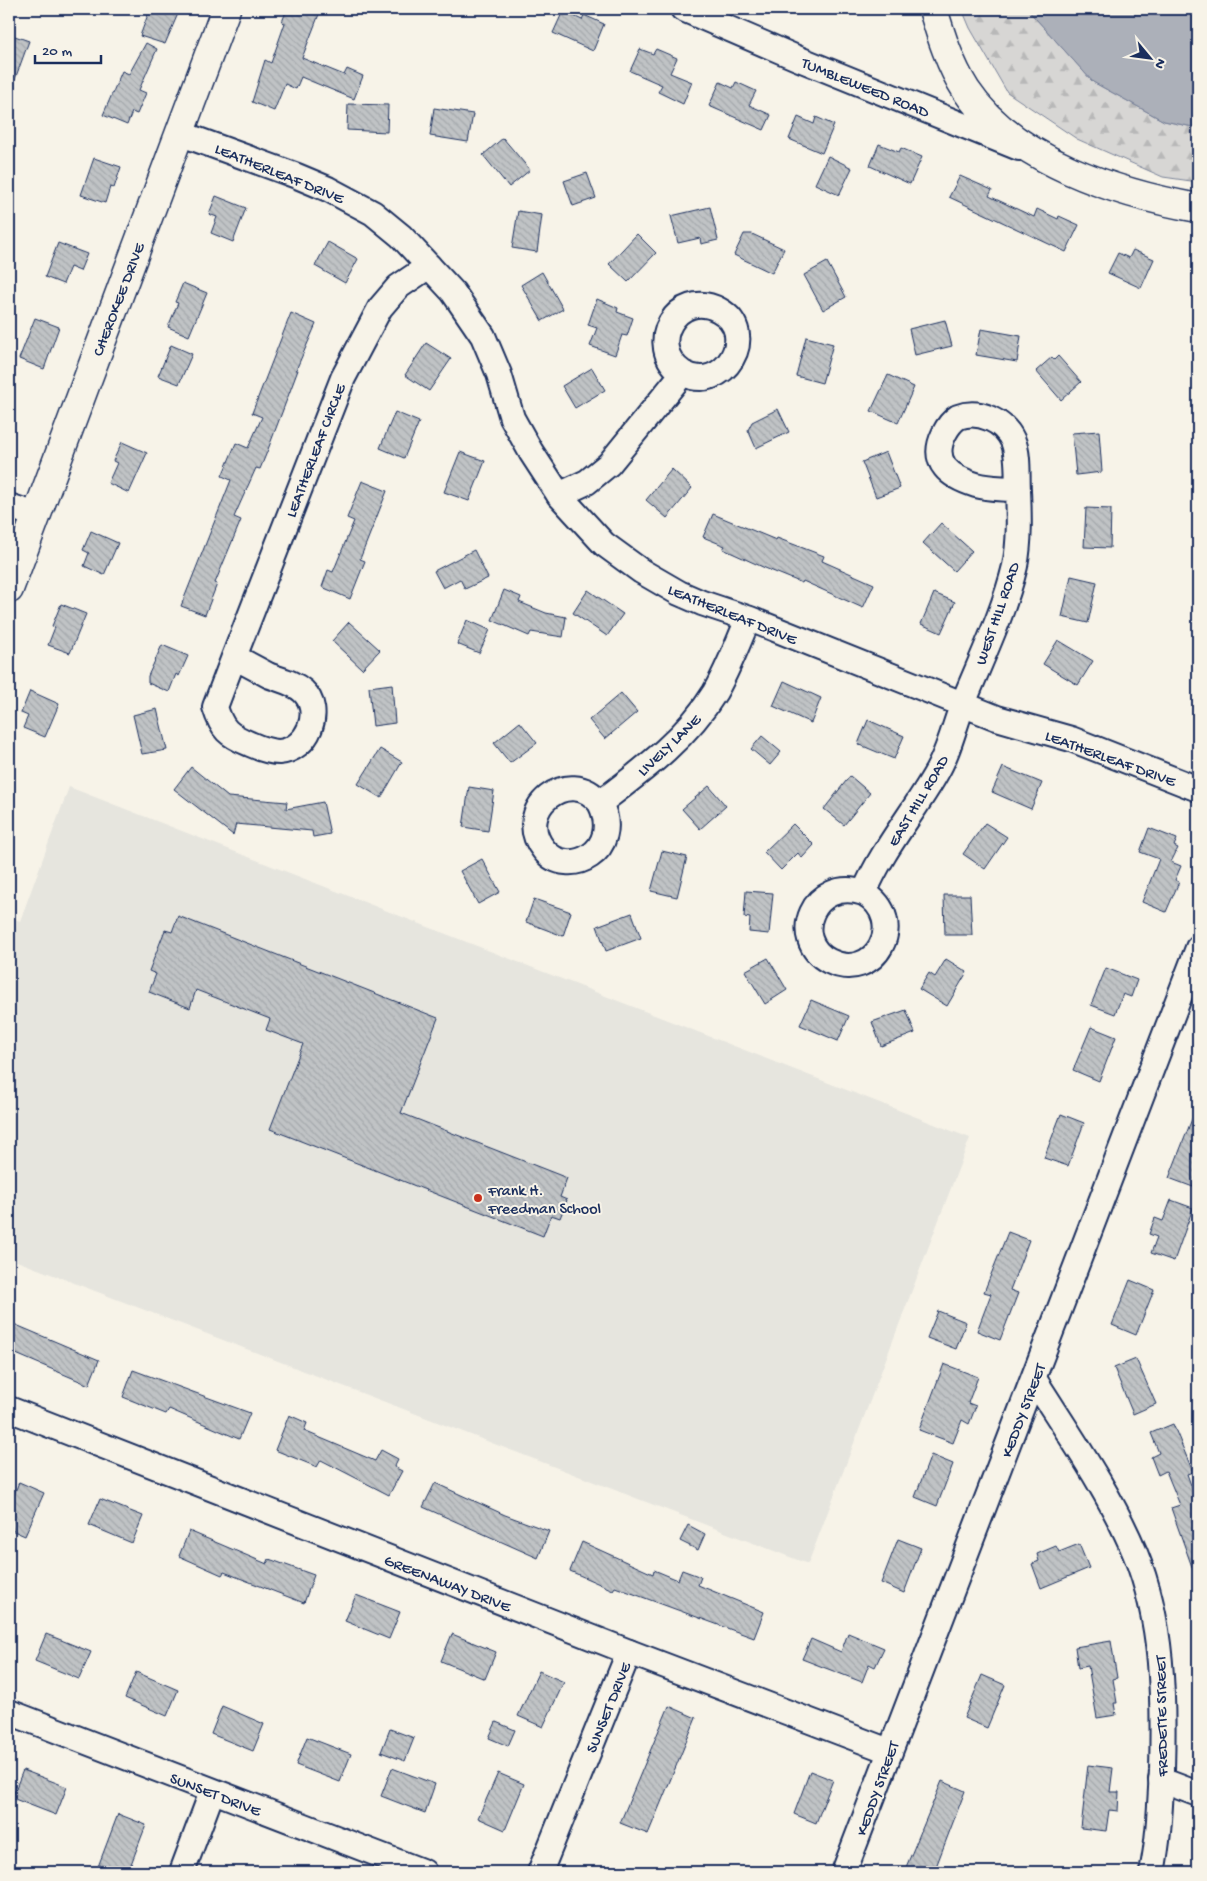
<svg xmlns="http://www.w3.org/2000/svg" width="1207" height="1881" font-family="'Gochi Hand',sans-serif">
<defs>
<pattern id="forest-firs" width="22" height="20" patternUnits="userSpaceOnUse" patternTransform="scale(1.25)"><rect width="22" height="20" fill="#d7d6d4"/><path d="M5 1l3.5 6h-7zM16 11l3.5 6h-7z" fill="#b8b8b8"/></pattern>
<pattern id="building-back-hatch" width="6" height="6" patternUnits="userSpaceOnUse" patternTransform="scale(1.25)"><rect width="6" height="6" fill="#c0c3c5"/><path d="M-1 5l2 2M0 0l6 6M5-1l2 2" fill="none" stroke="#a4a8ac"/></pattern>
</defs>
<rect width="100%" height="100%" fill="#f7f3e8"/>
<filter id="ink" filterUnits="userSpaceOnUse"><feTurbulence type="fractalNoise" baseFrequency=".02" numOctaves="2"/><feDisplacementMap in="SourceGraphic" scale="10" xChannelSelector="R" yChannelSelector="G"/><feConvolveMatrix kernelMatrix="1 2 1 2 8 2 1 2 1" color-interpolation-filters="sRGB"/></filter>
<g filter="url(#ink)">
<polygon fill="#e6e5de" points="69,787 970,1138 808,1564 9,1258 9,917 20,921"/>
<polygon fill="url(#forest-firs)" stroke="#798299" points="962,9 1027,9 1093,82 1164,121 1198,128 1198,182 1163,177 1077,139 1007,92 970,28"/>
<polygon fill="#acb0b9" stroke="#727c95" points="1027,9 1198,9 1198,128 1164,121 1093,82"/>
<g fill="url(#building-back-hatch)" stroke="#1b2f5e">
<polygon points="150,9 180,9 165,44 140,36"/>
<polygon points="287,9 321,9 302,58 344,75 347,69 363,76 354,99 301,77 296,89 285,84 274,111 252,102 265,60 271,63 285,23 282,22"/>
<polygon points="563,11 582,20 584,15 604,24 593,51 553,33"/>
<polygon points="9,34 29,41 11,90 9,90"/>
<polygon points="146,43 157,49 139,90 146,93 137,114 132,112 127,125 103,115 122,71 129,74"/>
<polygon points="640,49 653,54 656,49 677,58 670,73 692,82 683,104 658,92 662,85 630,71"/>
<polygon points="720,82 733,88 736,82 756,91 749,105 771,115 764,130 709,106"/>
<polygon points="348,104 388,105 387,132 347,130"/>
<polygon points="434,108 473,114 468,142 430,136"/>
<polygon points="798,117 814,124 816,117 834,125 822,153 789,139"/>
<polygon points="503,138 530,170 509,187 483,155"/>
<polygon points="879,144 899,152 901,148 922,157 910,184 870,166"/>
<polygon points="828,156 852,168 839,195 815,184"/>
<polygon points="94,158 121,167 114,188 110,187 105,203 81,195"/>
<polygon points="587,173 596,198 573,206 564,181"/>
<polygon points="960,176 992,190 989,196 1034,217 1037,209 1058,219 1059,216 1079,225 1066,252 949,197"/>
<polygon points="216,196 246,208 233,242 211,233 217,217 209,214"/>
<polygon points="710,207 718,240 701,244 700,238 678,243 671,216"/>
<polygon points="518,211 542,215 537,252 512,248"/>
<polygon points="637,234 656,253 628,282 609,264"/>
<polygon points="744,234 752,234 784,249 772,273 734,255"/>
<polygon points="328,242 358,259 345,283 315,266"/>
<polygon points="58,243 87,254 80,271 70,267 63,284 45,277"/>
<polygon points="1133,250 1154,259 1141,288 1108,273 1118,253 1129,258"/>
<polygon points="827,262 846,297 823,310 804,275"/>
<polygon points="542,272 563,309 542,321 521,285"/>
<polygon points="183,283 207,293 189,336 168,327 178,303 175,302"/>
<polygon points="597,299 618,308 617,312 633,318 627,336 622,335 615,355 590,346 597,328 588,325"/>
<polygon points="291,313 316,324 296,370 298,370 267,452 260,469 256,468 234,517 241,520 215,583 217,584 205,615 181,606 231,480 222,476 236,443 248,448 262,417 252,413"/>
<polygon points="35,318 59,327 44,369 19,359"/>
<polygon points="945,320 952,346 915,355 909,329"/>
<polygon points="981,329 1021,336 1017,362 976,355"/>
<polygon points="806,337 833,344 822,383 796,376"/>
<polygon points="426,343 451,359 429,391 405,375"/>
<polygon points="171,345 192,354 179,384 158,376"/>
<polygon points="1058,356 1081,382 1061,400 1036,371 1052,357 1054,360"/>
<polygon points="592,368 605,390 575,408 562,386"/>
<polygon points="888,375 914,387 898,423 871,411"/>
<polygon points="778,409 789,432 756,448 748,430 752,422"/>
<polygon points="395,412 419,422 404,458 380,448"/>
<polygon points="1099,431 1102,472 1076,475 1072,433"/>
<polygon points="122,442 147,453 129,493 108,483 117,463 113,461"/>
<polygon points="460,452 485,461 469,501 444,492"/>
<polygon points="886,452 900,488 876,497 862,462"/>
<polygon points="672,469 692,488 667,518 646,500"/>
<polygon points="362,481 387,491 360,559 365,561 350,599 322,587 328,570 333,572 354,521 347,518"/>
<polygon points="1086,508 1111,509 1110,548 1084,547"/>
<polygon points="713,514 776,540 777,538 824,556 822,561 874,584 863,608 803,581 802,583 765,568 723,549 725,546 703,537"/>
<polygon points="941,523 972,551 954,571 923,543"/>
<polygon points="91,531 118,543 104,575 84,566 89,553 83,550"/>
<polygon points="474,550 488,578 465,589 460,579 443,588 434,571"/>
<polygon points="1071,576 1097,582 1088,623 1062,617"/>
<polygon points="504,590 521,597 519,602 546,613 566,617 563,637 531,632 529,636 492,620"/>
<polygon points="588,590 623,614 607,636 573,613"/>
<polygon points="934,593 955,602 941,633 921,624"/>
<polygon points="61,604 86,614 70,653 48,645 55,627 52,626"/>
<polygon points="467,620 490,630 479,653 457,644"/>
<polygon points="349,622 380,650 362,669 332,641"/>
<polygon points="1058,640 1093,661 1078,685 1043,664"/>
<polygon points="162,645 188,656 179,676 176,674 169,692 148,683 148,676"/>
<polygon points="784,681 821,698 811,723 773,706"/>
<polygon points="392,684 395,723 373,726 369,687"/>
<polygon points="30,691 59,704 45,737 23,728 28,716 21,713"/>
<polygon points="621,693 637,712 605,739 589,720"/>
<polygon points="157,709 167,750 142,754 133,715"/>
<polygon points="868,720 904,736 894,759 858,744"/>
<polygon points="520,722 537,743 510,763 494,743"/>
<polygon points="762,736 781,752 770,765 751,749"/>
<polygon points="380,749 402,762 381,798 358,784"/>
<polygon points="191,767 228,797 287,802 286,809 323,802 330,834 313,837 312,831 236,824 233,835 174,789"/>
<polygon points="1003,767 1042,783 1031,809 992,792"/>
<polygon points="850,776 870,793 844,825 824,809"/>
<polygon points="709,786 726,806 700,829 682,809"/>
<polygon points="469,787 494,791 488,831 463,827"/>
<polygon points="985,823 1007,837 985,869 963,854"/>
<polygon points="793,824 814,845 802,858 798,853 781,870 764,852"/>
<polygon points="1149,828 1177,839 1174,846 1178,848 1171,862 1181,866 1175,880 1179,882 1166,912 1142,902 1159,859 1140,852"/>
<polygon points="662,851 687,857 677,897 651,891"/>
<polygon points="482,859 500,892 478,904 460,871"/>
<polygon points="746,891 773,893 769,934 749,932 750,918 744,917"/>
<polygon points="944,895 970,895 972,935 945,935"/>
<polygon points="534,899 571,912 563,936 526,922"/>
<polygon points="632,913 641,938 606,951 597,926"/>
<polygon points="178,916 438,1018 401,1113 567,1178 560,1197 567,1200 560,1218 551,1215 543,1236 270,1129 303,1044 266,1030 270,1019 196,990 190,1008 149,992 156,974 149,971 165,930 172,932"/>
<polygon points="768,958 787,990 765,1004 745,971"/>
<polygon points="946,959 967,972 947,1006 919,989 929,973 935,977"/>
<polygon points="1106,968 1137,980 1131,997 1123,994 1115,1014 1091,1005"/>
<polygon points="811,1000 849,1016 838,1041 800,1025"/>
<polygon points="906,1010 915,1033 881,1046 872,1022"/>
<polygon points="1091,1027 1116,1037 1099,1081 1073,1070"/>
<polygon points="1197,1106 1198,1173 1193,1187 1169,1178"/>
<polygon points="1061,1114 1084,1123 1068,1166 1044,1158"/>
<polygon points="1171,1200 1193,1208 1174,1261 1151,1253 1157,1237 1149,1234 1155,1218 1163,1221"/>
<polygon points="1008,1232 1029,1240 1010,1290 1018,1293 1000,1340 977,1331 991,1294 984,1292"/>
<polygon points="1130,1280 1154,1290 1136,1335 1112,1325"/>
<polygon points="938,1311 966,1322 956,1349 927,1338"/>
<polygon points="9,1322 99,1360 89,1385 9,1351"/>
<polygon points="1136,1359 1156,1404 1133,1414 1114,1368"/>
<polygon points="944,1364 978,1377 968,1403 976,1406 969,1424 962,1420 953,1443 919,1430"/>
<polygon points="133,1370 250,1413 239,1439 169,1409 166,1414 123,1397"/>
<polygon points="289,1415 307,1423 304,1431 375,1461 381,1450 398,1459 394,1467 402,1471 389,1495 321,1460 317,1467 275,1450"/>
<polygon points="1173,1424 1193,1472 1187,1474 1196,1499 1198,1498 1198,1577 1196,1578 1171,1508 1180,1505 1166,1471 1158,1475 1151,1457 1159,1453 1151,1433"/>
<polygon points="931,1455 953,1464 937,1506 915,1497"/>
<polygon points="19,1482 44,1493 25,1536 9,1529 9,1507"/>
<polygon points="435,1483 505,1515 549,1531 538,1558 423,1507"/>
<polygon points="100,1499 143,1516 132,1543 89,1525"/>
<polygon points="688,1525 705,1534 698,1550 680,1541"/>
<polygon points="189,1531 267,1564 269,1559 314,1575 304,1603 224,1572 222,1575 179,1556"/>
<polygon points="898,1539 921,1548 904,1593 881,1583"/>
<polygon points="582,1542 653,1574 654,1570 678,1580 682,1570 701,1577 698,1585 764,1612 754,1638 615,1587 613,1590 570,1571"/>
<polygon points="1079,1544 1089,1568 1041,1588 1032,1564 1039,1561 1037,1554 1056,1546 1059,1552"/>
<polygon points="356,1595 400,1612 389,1639 345,1621"/>
<polygon points="848,1633 884,1648 875,1667 869,1664 862,1682 802,1659 811,1639 841,1652"/>
<polygon points="46,1634 91,1652 79,1679 35,1661"/>
<polygon points="452,1634 496,1652 485,1679 441,1661"/>
<polygon points="1111,1641 1117,1678 1113,1679 1117,1703 1114,1703 1116,1715 1097,1718 1088,1666 1078,1668 1075,1647"/>
<polygon points="539,1671 564,1682 543,1727 518,1716"/>
<polygon points="136,1672 178,1690 167,1716 125,1698"/>
<polygon points="982,1675 1005,1685 987,1728 964,1718"/>
<polygon points="222,1706 264,1724 253,1751 211,1734"/>
<polygon points="669,1706 696,1718 648,1834 620,1823"/>
<polygon points="496,1722 515,1730 508,1746 489,1738"/>
<polygon points="390,1729 414,1738 405,1761 381,1752"/>
<polygon points="307,1737 351,1754 340,1782 296,1765"/>
<polygon points="1088,1765 1113,1768 1110,1792 1119,1792 1118,1811 1109,1810 1106,1831 1081,1828"/>
<polygon points="392,1768 435,1784 425,1813 381,1796"/>
<polygon points="23,1770 67,1787 56,1815 12,1798"/>
<polygon points="810,1771 833,1780 816,1823 794,1814"/>
<polygon points="498,1773 524,1784 505,1830 478,1818"/>
<polygon points="942,1781 965,1791 934,1872 904,1872"/>
<polygon points="118,1814 146,1825 128,1872 96,1872"/>
</g>
<g fill="none" stroke-linecap="round" stroke-linejoin="round">
<defs>
<g id="street">
<polyline points="683,9 797,58 1019,148"/>
<polyline points="179,133 297,176 328,189 373,213 401,236 453,292 483,336 499,374 512,418 531,452 559,495 604,544 641,571 679,593 702,603 750,619 997,718 1071,739 1198,789"/>
<path d="M 559,495 L 587,482 L 609,464 L 683,373 C 643,346 678,287 719,310 C 761,333 723,396 683,373"/>
<polyline points="9,506 36,515"/>
<path d="M 234,657 L 215,707 C 222,730 228,735 250,744 C 259,748 269,752 279,752 C 308,750 324,711 303,691 C 293,682 280,680 268,675 C 257,669 246,663 234,657 L 343,378 L 380,308 L 398,287 L 429,266"/>
<path d="M 600,803 C 570,764 511,810 544,850 C 568,880 624,851 600,803 C 642,771 687,738 715,692 C 728,669 738,644 748,619"/>
<path d="M 864,893 C 813,876 788,940 829,961 C 875,984 910,920 864,893 C 882,850 912,815 935,775 C 949,752 954,726 964,701 C 982,657 1004,612 1015,566 C 1020,541 1019,515 1018,490 C 1004,488 990,489 976,485 C 950,477 930,463 944,434 C 947,428 952,421 958,417 C 979,409 1004,421 1013,441 C 1019,455 1017,474 1018,490"/>
<path d="M 1034,1379 C 1070,1436 1109,1491 1135,1553 C 1163,1621 1164,1698 1162,1770 C 1160,1805 1159,1839 1152,1872"/>
<polyline points="9,1409 629,1652 889,1751"/>
<polyline points="9,1712 424,1872"/>
<polyline points="1161,1780 1198,1794"/>
<polyline points="182,1872 212,1792"/>
<polyline points="540,1872 629,1652"/>
<polyline points="844,1872 1198,948"/>
</g>
<g id="secondary">
<path d="M 933,9 C 941,36 950,65 966,90 C 1013,161 1119,194 1198,208"/>
<polyline points="9,589 226,9"/>
</g>
</defs>
<use href="#street" stroke="#1b2f5e" stroke-width="28"/>
<use href="#secondary" stroke="#1b2f5e" stroke-width="31"/>
<use href="#street" stroke="#f7f3e8" stroke-width="24"/>
<use href="#secondary" stroke="#f7f3e8" stroke-width="28"/>
</g>
</g>
<circle fill="#c8321e" stroke="#f7f3e8" stroke-width="2" cx="478" cy="1198" r="5"/>
<g text-anchor="middle" stroke-width="4" stroke-linejoin="round" paint-order="stroke">
<g font-size="16" fill="#1b2f5e" stroke="#f7f3e8">
<text transform="translate(866 86) rotate(22)" y="6">TUMBLEWEED ROAD</text>
<text transform="translate(280 172) rotate(22)" y="6">LEATHERLEAF DRIVE</text>
<text transform="translate(117 299) rotate(-69)" y="6">CHEROKEE DRIVE</text>
<text transform="translate(314 450) rotate(-69)" y="6">LEATHERLEAF CIRCLE</text>
<text transform="translate(733 613) rotate(22)" y="6">LEATHERLEAF DRIVE</text>
<text transform="translate(996 613) rotate(-71)" y="6">WEST HILL ROAD</text>
<text transform="translate(668 744) rotate(-44)" y="6">LIVELY LANE</text>
<text transform="translate(1111 757) rotate(20)" y="6">LEATHERLEAF DRIVE</text>
<text transform="translate(917 800) rotate(-59)" y="6">EAST HILL ROAD</text>
<text transform="translate(1022 1410) rotate(-69)" y="6">KEDDY STREET</text>
<text transform="translate(448 1582) rotate(21)" y="6">GREENAWAY DRIVE</text>
<text transform="translate(607 1707) rotate(-68)" y="6">SUNSET DRIVE</text>
<text transform="translate(1160 1716) rotate(-91)" y="6">FREDETTE STREET</text>
<text transform="translate(876 1788) rotate(-70)" y="6">KEDDY STREET</text>
<text transform="translate(216 1793) rotate(21)" y="6">SUNSET DRIVE</text>
</g>
<g font-size="16" fill="#1b2f5e" stroke="#f7f3e8" text-anchor="start">
<text x="488" y="1195">Frank H.<tspan x="488" dy="18">Freedman School</tspan></text>
</g>
</g>
<rect width="1207" height="1881" fill="none" stroke="#f7f3e8" stroke-width="30"/>
<rect x="15" y="15" width="1177" height="1851" fill="none" stroke="#1b2f5e" stroke-width="2" filter="url(#ink)"/>
<g transform="translate(1150 58) rotate(119)" stroke="#f7f3e8" stroke-width="4" paint-order="stroke">
<path d="M0-4L9 19L0 12L-9 19Z" fill="#1b2f5e"/>
<text y="-8" font-size="14" font-weight="bold" text-anchor="middle" fill="#1b2f5e">N</text>
</g>
<path d="M35 55v8h66v-8" fill="none" stroke="#1b2f5e" stroke-width="2.5"/>
<text x="42" y="55" font-size="15" fill="#1b2f5e" stroke="#f7f3e8" stroke-width="4" paint-order="stroke">20 m</text>
</svg>
